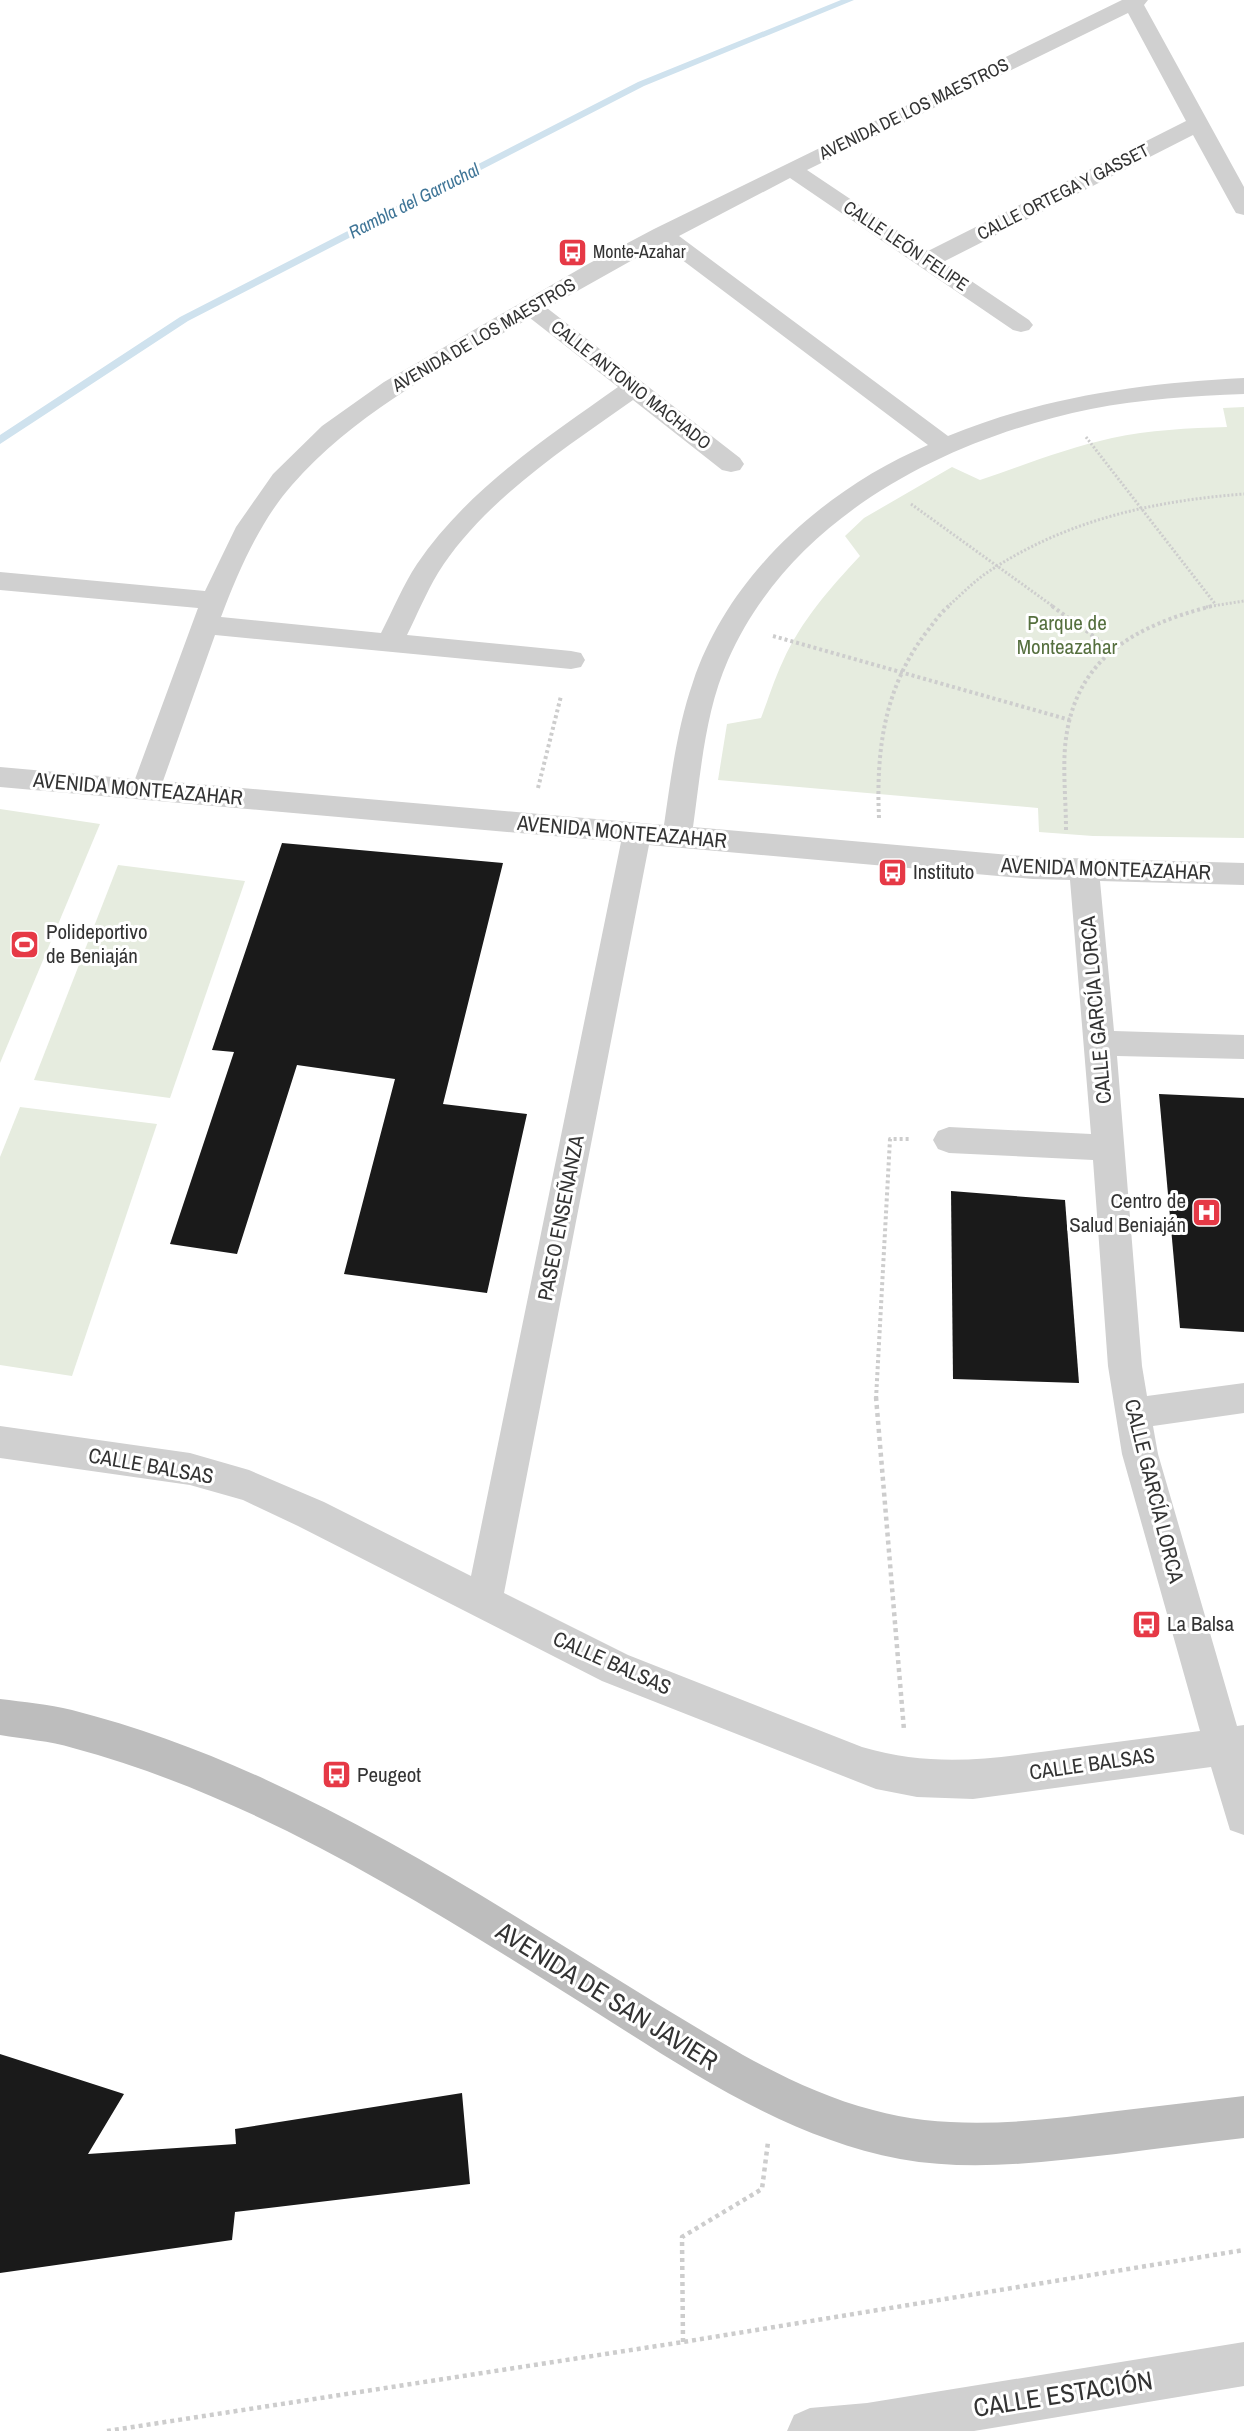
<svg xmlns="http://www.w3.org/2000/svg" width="1244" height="2431" font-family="'Archivo Narrow',sans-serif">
<rect width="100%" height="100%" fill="#fff"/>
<g fill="#e6ecdf">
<path d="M 1244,407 L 1244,838 L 1093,836 L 1039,832 L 1038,808 L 718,780 L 727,724 L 761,718 C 768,700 774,680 783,661 C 801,621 830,588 860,556 L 845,536 L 864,518 L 952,467 L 980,480 C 1024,465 1067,448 1112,438 C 1149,430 1189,428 1227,427 L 1223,408 Z"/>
<polygon points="0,809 100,824 0,1063"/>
<polygon points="118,865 245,881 170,1098 34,1080"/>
<polygon points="20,1107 157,1124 72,1376 0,1365 0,1157"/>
</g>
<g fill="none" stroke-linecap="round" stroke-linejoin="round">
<polygon fill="#cfe2ee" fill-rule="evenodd" points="841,0 854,0 644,86 188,321 0,444 0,435 180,317 638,82"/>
</g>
<g fill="#1a1a1a">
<polygon points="282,843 503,863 443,1104 527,1114 487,1293 344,1274 395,1079 297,1065 237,1254 170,1244 234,1052 212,1050"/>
<polygon points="1159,1094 1244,1098 1244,1332 1180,1328"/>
<polygon points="951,1191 1065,1200 1079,1383 953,1379"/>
<polygon points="0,2054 124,2094 88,2154 236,2144 235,2129 462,2093 470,2184 235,2212 232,2240 0,2273"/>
</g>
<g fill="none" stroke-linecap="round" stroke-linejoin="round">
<g stroke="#cdcdcd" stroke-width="3" stroke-dasharray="2 2" stroke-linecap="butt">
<polyline points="1086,437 1216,605"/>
<polyline points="911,504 1054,607"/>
<path d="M 947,607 C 959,597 971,584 985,574 C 1063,521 1151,501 1244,494"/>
<polyline points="1206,607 1244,601"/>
</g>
<g stroke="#cdcdcd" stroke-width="4" stroke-dasharray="3 3" stroke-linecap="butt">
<polyline points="1052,606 1111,649"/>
<polyline points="773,636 1070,720"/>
<polyline points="538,788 561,696"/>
<path d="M 879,818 C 876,751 884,689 925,634 C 933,624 939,614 949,606"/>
<path d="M 1066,830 C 1066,802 1063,775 1065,747 C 1073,658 1135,626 1212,606"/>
<polyline points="876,1399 890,1139 909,1139"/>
</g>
<g stroke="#cdcdcd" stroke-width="4.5" stroke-dasharray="4 4" stroke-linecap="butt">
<polyline points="876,1397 904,1730"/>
<polyline points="683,2342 682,2237 762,2189 768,2142"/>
<polyline points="107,2431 683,2342 1244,2250"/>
</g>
<g fill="#d0d0d0" fill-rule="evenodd">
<path d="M 1122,0 L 1148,0 L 1144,5 L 1244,187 L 1244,215 L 1236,213 L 1233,208 L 1193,135 L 943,262 L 1029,320 L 1033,325 L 1029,330 L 1021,332 L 1013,330 L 790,178 L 679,236 L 948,436 C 1042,397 1143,383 1244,378 L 1244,394 C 1193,396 1141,399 1091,409 C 945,439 791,517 728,660 C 705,712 701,771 693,827 L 1033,857 L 1244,863 L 1244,885 L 1100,881 L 1114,1031 L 1244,1035 L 1244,1059 L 1117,1056 L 1142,1366 L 1147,1396 L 1244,1383 L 1244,1413 L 1153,1426 L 1158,1454 L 1237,1726 L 1244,1725 L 1244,1835 L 1230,1830 L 1211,1767 L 973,1799 L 917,1797 L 876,1789 L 602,1681 L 298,1526 L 243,1500 L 190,1485 L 0,1458 L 0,1426 L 190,1453 L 249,1470 L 324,1502 L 471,1576 L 621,842 L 0,787 L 0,767 L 135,779 L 198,608 L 0,590 L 0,572 L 205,591 L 236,527 L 273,474 L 322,426 L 384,382 L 588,264 L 654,229 ZM 1128,13 L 1186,121 L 928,251 L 807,170 ZM 661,244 L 928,445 C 825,489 729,574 693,682 C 677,728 671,777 664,825 L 163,781 L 215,635 L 571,669 L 581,667 L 585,660 L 581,653 L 571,651 L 407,635 C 417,615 426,593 438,573 C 483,501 565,448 633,400 L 722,470 L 731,472 L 740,470 L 744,464 L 740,458 L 547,308 ZM 530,318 L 618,387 C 545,439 468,489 417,564 C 403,585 393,610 381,633 L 221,617 C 238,572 260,521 292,485 C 357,411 446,366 530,318 ZM 649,845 L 1033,879 L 1070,880 L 1091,1134 L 949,1127 L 938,1131 L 933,1140 L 938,1149 L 949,1153 L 1093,1160 L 1108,1366 L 1122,1454 L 1200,1731 C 1155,1737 1109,1743 1063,1749 C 990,1759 935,1768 862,1747 L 628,1655 L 504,1593 Z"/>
<polygon points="1244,2342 1244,2386 974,2431 787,2431 794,2415 810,2408 867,2403"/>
</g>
<path fill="#bdbdbd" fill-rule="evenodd" d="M 0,1699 C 24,1702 48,1704 72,1710 C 319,1773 526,1929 743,2055 C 785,2078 827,2098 873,2110 C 952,2132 1037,2121 1117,2111 C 1159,2106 1202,2101 1244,2096 L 1244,2138 C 1201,2143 1159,2148 1116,2154 C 1045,2162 972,2172 900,2159 C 782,2137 680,2065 580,2002 C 420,1902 258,1798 73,1748 C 50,1741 24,1739 0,1735 Z"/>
</g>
<defs>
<symbol id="bus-square" viewBox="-11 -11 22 22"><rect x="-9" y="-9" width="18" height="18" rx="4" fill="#e63946" stroke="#fff"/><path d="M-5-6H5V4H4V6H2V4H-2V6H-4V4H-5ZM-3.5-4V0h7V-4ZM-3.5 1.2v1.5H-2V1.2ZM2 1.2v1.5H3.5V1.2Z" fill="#fff"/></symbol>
<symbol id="stadium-square" viewBox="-11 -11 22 22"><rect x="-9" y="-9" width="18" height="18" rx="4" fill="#e63946" stroke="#fff"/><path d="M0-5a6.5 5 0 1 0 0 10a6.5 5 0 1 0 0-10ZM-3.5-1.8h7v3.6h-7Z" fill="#fff"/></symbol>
<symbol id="hospital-square" viewBox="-11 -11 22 22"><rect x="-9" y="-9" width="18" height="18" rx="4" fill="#e63946" stroke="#fff"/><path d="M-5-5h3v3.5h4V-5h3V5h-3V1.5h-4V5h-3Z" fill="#fff"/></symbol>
</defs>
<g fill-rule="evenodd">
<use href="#bus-square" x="556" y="236" width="33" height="33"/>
<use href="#bus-square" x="876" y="856" width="33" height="33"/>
<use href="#stadium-square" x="8" y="928" width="33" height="33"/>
<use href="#hospital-square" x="1190" y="1196" width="33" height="33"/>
<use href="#bus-square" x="1130" y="1608" width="33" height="33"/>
<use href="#bus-square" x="320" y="1758" width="33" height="33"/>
</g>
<g text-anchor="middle" stroke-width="6" stroke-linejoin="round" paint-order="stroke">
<g font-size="18" fill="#333" stroke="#fff">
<text transform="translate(914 109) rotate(-26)" y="6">AVENIDA DE LOS MAESTROS</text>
<text transform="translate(1063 192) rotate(-27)" y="6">CALLE ORTEGA Y GASSET</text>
<text transform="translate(906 246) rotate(34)" y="6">CALLE LEÓN FELIPE</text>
<text transform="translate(484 335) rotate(-30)" y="6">AVENIDA DE LOS MAESTROS</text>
<text transform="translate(631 385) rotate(38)" y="6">CALLE ANTONIO MACHADO</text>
</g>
<g font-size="18" font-style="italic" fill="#3f7597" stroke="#fff">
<text transform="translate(414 201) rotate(-27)" y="6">Rambla del Garruchal</text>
</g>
<g font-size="18" fill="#333" stroke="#fff" text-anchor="start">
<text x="593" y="258">Monte-Azahar</text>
</g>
<g font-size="21" fill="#56703f" stroke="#fff">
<text x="1067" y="630">Parque de<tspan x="1067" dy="24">Monteazahar</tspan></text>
</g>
<g font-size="21" fill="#333" stroke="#fff">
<text transform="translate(138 789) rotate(5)" y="7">AVENIDA MONTEAZAHAR</text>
<text transform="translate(622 832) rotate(5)" y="7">AVENIDA MONTEAZAHAR</text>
<text transform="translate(1106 869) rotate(2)" y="7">AVENIDA MONTEAZAHAR</text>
<text transform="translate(1096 1010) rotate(-95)" y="7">CALLE GARCÍA LORCA</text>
<text transform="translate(561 1218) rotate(-79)" y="7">PASEO ENSEÑANZA</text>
<text transform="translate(151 1466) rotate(10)" y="7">CALLE BALSAS</text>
<text transform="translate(1154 1491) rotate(76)" y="7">CALLE GARCÍA LORCA</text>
<text transform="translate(612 1663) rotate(24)" y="7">CALLE BALSAS</text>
<text transform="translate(1092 1764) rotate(-8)" y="7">CALLE BALSAS</text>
</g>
<g font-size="21" fill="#333" stroke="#fff" text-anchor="start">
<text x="913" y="879">Instituto</text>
<text x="46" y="939">Polideportivo<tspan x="46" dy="24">de Beniaján</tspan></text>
<text x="1186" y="1208" text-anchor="end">Centro de<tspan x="1186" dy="24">Salud Beniaján</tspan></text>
<text x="1167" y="1631">La Balsa</text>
<text x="357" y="1782">Peugeot</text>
</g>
<g font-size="26" fill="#333" stroke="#fff">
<text transform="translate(607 1996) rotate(32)" y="9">AVENIDA DE SAN JAVIER</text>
<text transform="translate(1063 2394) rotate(-9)" y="9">CALLE ESTACIÓN</text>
</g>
</g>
</svg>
